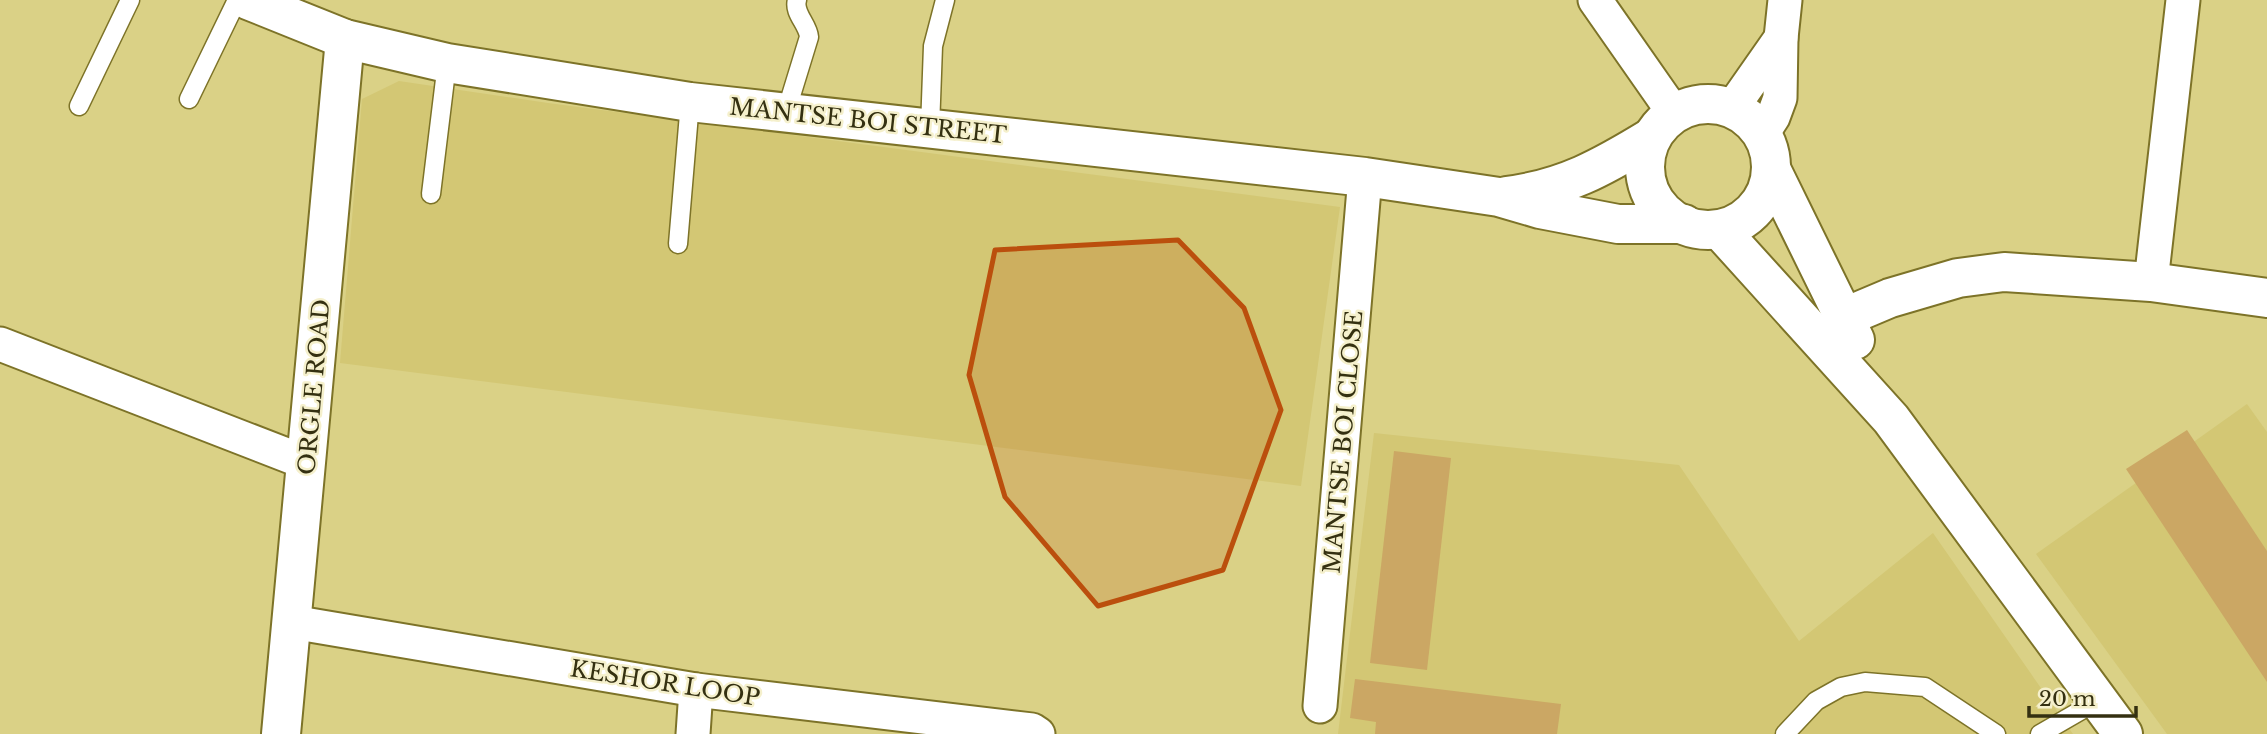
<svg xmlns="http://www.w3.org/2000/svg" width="2267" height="734" font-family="'Libre Baskerville',serif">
<rect width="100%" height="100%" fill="#dad186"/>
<g fill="#d3c774">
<polygon points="399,81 548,103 1340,207 1301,486 340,363 362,99"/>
<polygon points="2247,404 2267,432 2267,734 2167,734 2036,554"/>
<polygon points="1374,433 1679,465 1799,641 1933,533 2073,734 1338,734"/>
</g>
<g fill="#cba764">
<polygon points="2187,430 2267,551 2267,682 2126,469"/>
<polygon points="1394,451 1451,458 1427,670 1370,663"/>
<polygon points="1355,679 1561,704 1557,734 1375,734 1376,722 1350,718"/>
</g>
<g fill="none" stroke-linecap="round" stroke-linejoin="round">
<defs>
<g id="lane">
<polyline points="189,99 237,0"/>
<polyline points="79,106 130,0"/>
<path d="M 786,112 L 809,37 C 808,24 793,13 797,0"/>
<polyline points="930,128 933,46 945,0"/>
<polyline points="431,194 447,63"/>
<polyline points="678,244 690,102"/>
<polyline points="1785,734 1816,701 1841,687 1865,682 1925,687 1996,734"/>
<polyline points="2040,734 2099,700"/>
</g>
<g id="street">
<polyline points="1595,0 1674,113"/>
<polyline points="1732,108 1781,38"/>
<polyline points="1762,134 1773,117 1780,98 1781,38 1785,0"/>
<polyline points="2151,282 2183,0"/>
<polyline points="0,344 307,463"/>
<polyline points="292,622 696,690 1032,730 1038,734"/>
<polyline points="1320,706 1365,177"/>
<polyline points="693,734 696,690"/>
</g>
<g id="secondary">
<polyline points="248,0 345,39 447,63 690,102 1365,177 1499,197 1540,209 1618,224 1684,224"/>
<circle cx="1708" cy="167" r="63"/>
<polyline points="1771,169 1855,340"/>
<path d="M 1506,196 C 1564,189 1603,167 1652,137"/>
<polyline points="1720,230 1891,419 2123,734"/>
<polyline points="1845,317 1890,298 1958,278 2004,272 2151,282 2267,298"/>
<polyline points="281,734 345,39"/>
</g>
</defs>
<use href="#lane" stroke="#7d7328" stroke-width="21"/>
<use href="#street" stroke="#7d7328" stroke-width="37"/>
<use href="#secondary" stroke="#7d7328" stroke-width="42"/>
<use href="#lane" stroke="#fff" stroke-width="18"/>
<use href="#street" stroke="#fff" stroke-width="33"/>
<use href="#secondary" stroke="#fff" stroke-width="38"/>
</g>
<path fill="#bb4f0d" fill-opacity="0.2" stroke="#bb4f0d" stroke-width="5" stroke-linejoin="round" d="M 1178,240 L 1244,308 L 1281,410 L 1223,570 L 1098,606 L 1005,497 L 969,375 L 995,250 Z"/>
<g text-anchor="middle" stroke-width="5" stroke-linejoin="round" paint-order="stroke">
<g font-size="23" fill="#343011" stroke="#f5f0cc">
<text transform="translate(868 121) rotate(6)" y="8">MANTSE BOI STREET</text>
<text transform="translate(314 387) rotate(-85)" y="8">ORGLE ROAD</text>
<text transform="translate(1343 442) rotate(-85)" y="8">MANTSE BOI CLOSE</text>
<text transform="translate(665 683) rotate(9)" y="8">KESHOR LOOP</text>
</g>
</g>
<path d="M2029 706v10h107v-10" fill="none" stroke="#343011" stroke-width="3.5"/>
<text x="2039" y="706" font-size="21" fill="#343011" stroke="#f5f0cc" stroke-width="5" paint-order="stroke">20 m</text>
</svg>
